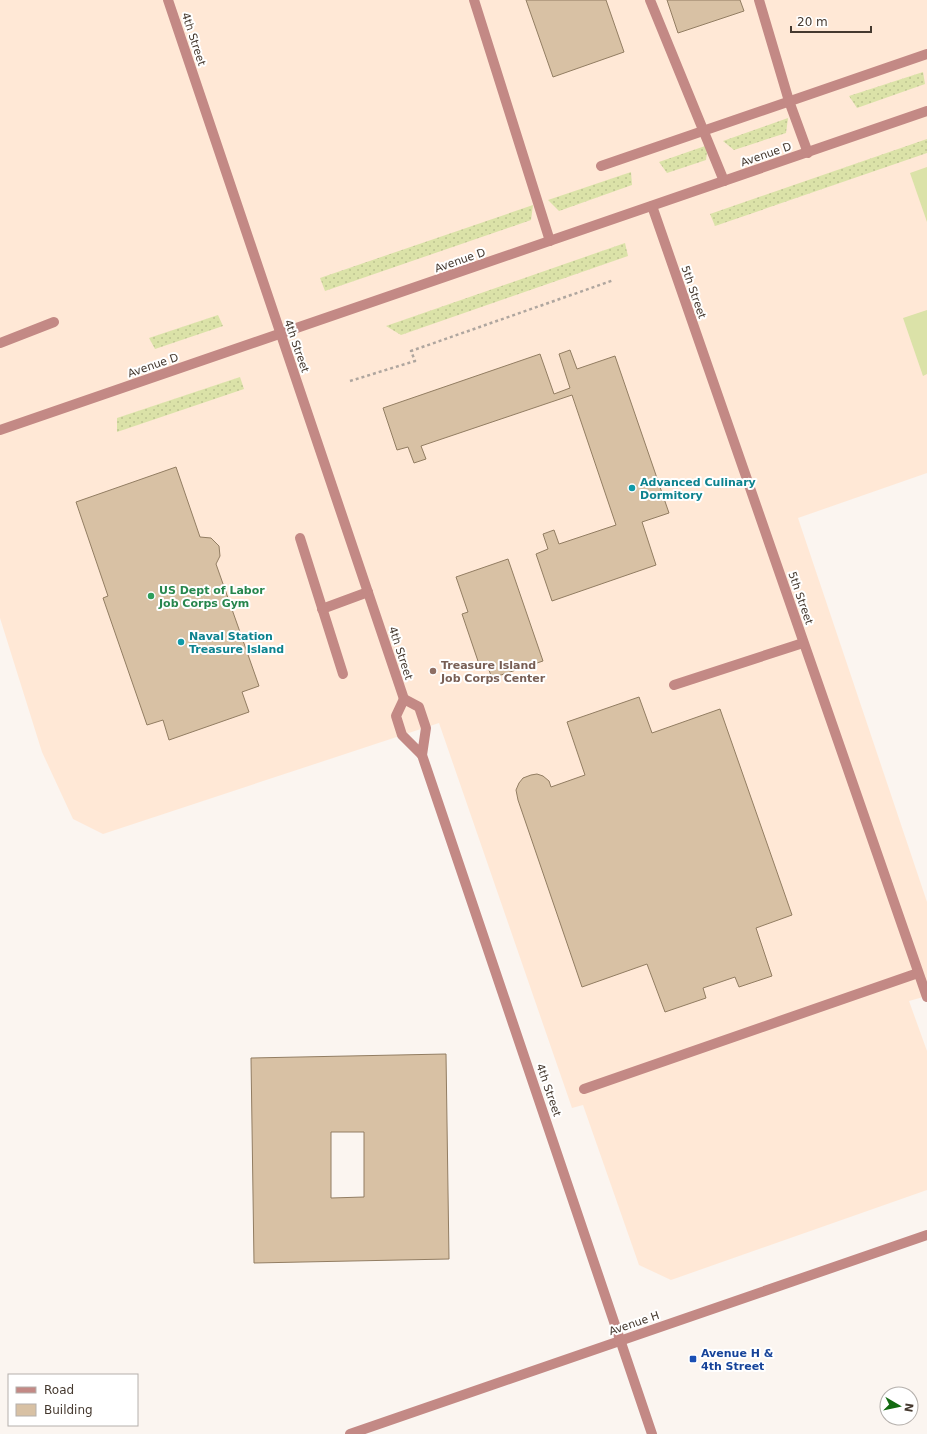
<svg xmlns="http://www.w3.org/2000/svg" width="927" height="1434" font-family="'DejaVu Sans',sans-serif">
<defs>
<pattern id="grass-dots" width="8" height="8" patternUnits="userSpaceOnUse"><rect width="8" height="8" fill="#dbe2a8"/><path d="M2 2h.1M6 6h.1" fill="none" stroke="#bdc391" stroke-width="1.8" stroke-linecap="round"/></pattern>
</defs>
<rect width="100%" height="100%" fill="#fbf5f0"/>
<polygon fill="#ffe8d6" points="0,0 927,0 927,473 798,518 927,902 927,996 909,1001 927,1051 927,1190 671,1280 639,1265 583,1105 572,1108 439,723 103,834 73,819 42,752 0,618"/>
<g fill="url(#grass-dots)">
<polygon points="923,72 925,84 857,108 849,96"/>
<polygon points="788,118 786,133 734,150 723,141"/>
<polygon points="927,139 927,153 715,226 710,214"/>
<polygon points="708,145 706,160 667,173 659,162"/>
<polygon points="631,172 632,185 559,211 548,200"/>
<polygon points="533,205 531,220 325,291 320,278"/>
<polygon points="625,243 628,256 401,335 386,326"/>
<polygon points="218,315 223,326 155,349 149,338"/>
<polygon points="240,377 244,389 117,432 117,418"/>
</g>
<g fill="#dbe2a8">
<polygon points="927,167 927,222 910,173"/>
<polygon points="927,310 927,374 923,376 903,318"/>
</g>
<g fill="#d8c1a4" stroke="#927d62" fill-rule="evenodd">
<polygon points="526,0 606,0 624,52 553,77"/>
<polygon points="667,0 740,0 744,11 678,33"/>
<polygon points="570,350 577,369 615,356 669,513 642,522 656,565 552,601 536,554 548,549 543,534 554,530 559,544 616,525 572,395 421,446 426,459 414,463 408,447 397,450 383,408 540,354 554,394 570,388 559,354"/>
<polygon points="176,467 200,537 211,538 219,546 220,556 216,564 259,686 242,692 249,712 169,740 163,720 147,725 103,598 108,596 76,502"/>
<polygon points="508,559 543,661 492,678 487,665 480,667 462,614 468,612 456,577"/>
<polygon points="639,697 652,733 720,709 792,915 756,928 772,976 739,987 735,977 703,988 706,998 665,1012 647,964 582,987 518,800 516,790 519,783 523,778 531,775 537,774 543,776 549,781 551,787 585,775 567,722"/>
<path d="M 446,1054 L 449,1259 L 254,1263 L 251,1058 ZM 331,1132 L 364,1132 L 364,1197 L 331,1198 Z"/>
</g>
<g fill="none" stroke-linecap="round" stroke-linejoin="round">
<polyline stroke="#afa69f" stroke-width="2.5" stroke-dasharray="3 3" stroke-linecap="butt" points="350,381 415,361 411,351 614,280"/>
<g stroke="#c38985" stroke-width="10">
<polyline points="168,0 404,699"/>
<polyline points="474,0 550,241"/>
<polyline points="650,0 724,181"/>
<polyline points="759,0 789,101 808,153"/>
<polyline points="601,166 927,54"/>
<polyline points="652,206 927,997"/>
<polyline points="0,343 54,322"/>
<polyline points="0,430 927,111"/>
<polyline points="300,538 343,674"/>
<polyline points="322,609 368,592"/>
<polyline points="674,685 803,643"/>
<polygon points="404,699 419,707 426,728 422,755 402,735 396,716"/>
<polyline points="422,755 652,1434"/>
<polyline points="584,1089 918,973"/>
<polyline points="350,1434 927,1235"/>
</g>
</g>
<g fill="#0f9aa8" stroke="#fff" stroke-width="1.5">
<circle cx="632" cy="488" r="4"/>
<circle cx="181" cy="642" r="4"/>
</g>
<circle fill="#2e9e5b" stroke="#fff" stroke-width="1.5" cx="151" cy="596" r="4"/>
<circle fill="#8d6e63" stroke="#fff" stroke-width="1.5" cx="433" cy="671" r="4"/>
<rect fill="#1a4fb4" stroke="#fff" stroke-width="1.5" x="689" y="1355" width="8" height="8" rx="2"/>
<g text-anchor="middle" stroke-width="4" stroke-linejoin="round" paint-order="stroke">
<g font-size="11" fill="#45392f" stroke="#fff">
<text transform="translate(194 39) rotate(72)" y="4">4th Street</text>
<text transform="translate(766 154) rotate(-19)" y="4">Avenue D</text>
<text transform="translate(460 260) rotate(-19)" y="4">Avenue D</text>
<text transform="translate(694 292) rotate(71)" y="4">5th Street</text>
<text transform="translate(297 346) rotate(71)" y="4">4th Street</text>
<text transform="translate(153 365) rotate(-19)" y="4">Avenue D</text>
<text transform="translate(801 598) rotate(71)" y="4">5th Street</text>
<text transform="translate(401 653) rotate(72)" y="4">4th Street</text>
<text transform="translate(549 1090) rotate(71)" y="4">4th Street</text>
<text transform="translate(634 1323) rotate(-19)" y="4">Avenue H</text>
</g>
<g font-size="11" font-weight="bold" fill="#0d838f" stroke="#fff" text-anchor="start">
<text x="640" y="486">Advanced Culinary<tspan x="640" dy="13">Dormitory</tspan></text>
<text x="189" y="640">Naval Station<tspan x="189" dy="13">Treasure Island</tspan></text>
</g>
<g font-size="11" font-weight="bold" fill="#27864d" stroke="#fff" text-anchor="start">
<text x="159" y="594">US Dept of Labor<tspan x="159" dy="13">Job Corps Gym</tspan></text>
</g>
<g font-size="11" font-weight="bold" fill="#785e54" stroke="#fff" text-anchor="start">
<text x="441" y="669">Treasure Island<tspan x="441" dy="13">Job Corps Center</tspan></text>
</g>
<g font-size="11" font-weight="bold" fill="#164399" stroke="#fff" text-anchor="start">
<text x="701" y="1357">Avenue H &amp;<tspan x="701" dy="13">4th Street</tspan></text>
</g>
</g>
<rect x="8" y="1374" width="130" height="52" fill="#ffffff" stroke="#b5b0ac"/>
<rect x="16" y="1387" width="20" height="6" fill="#c38985" stroke="#b5b0ac"/>
<text x="44" y="1394" font-size="12" fill="#45392f">Road</text>
<rect x="16" y="1404" width="20" height="12" fill="#d8c1a4" stroke="#b5b0ac"/>
<text x="44" y="1414" font-size="12" fill="#45392f">Building</text>
<g transform="translate(899 1406) rotate(99)"><circle r="19" fill="#ffffff" stroke="#b5b0ac"/>
<path d="M0-3L7 15L0 10L-7 15Z" fill="#136a11"/>
<text y="-6" font-size="11" font-weight="bold" text-anchor="middle" fill="#45392f">N</text>
</g>
<path d="M791 26v6h80v-6" fill="none" stroke="#45392f" stroke-width="2"/>
<text x="797" y="26" font-size="12" fill="#45392f" stroke="#ffffff" stroke-width="3" paint-order="stroke">20 m</text>
</svg>
